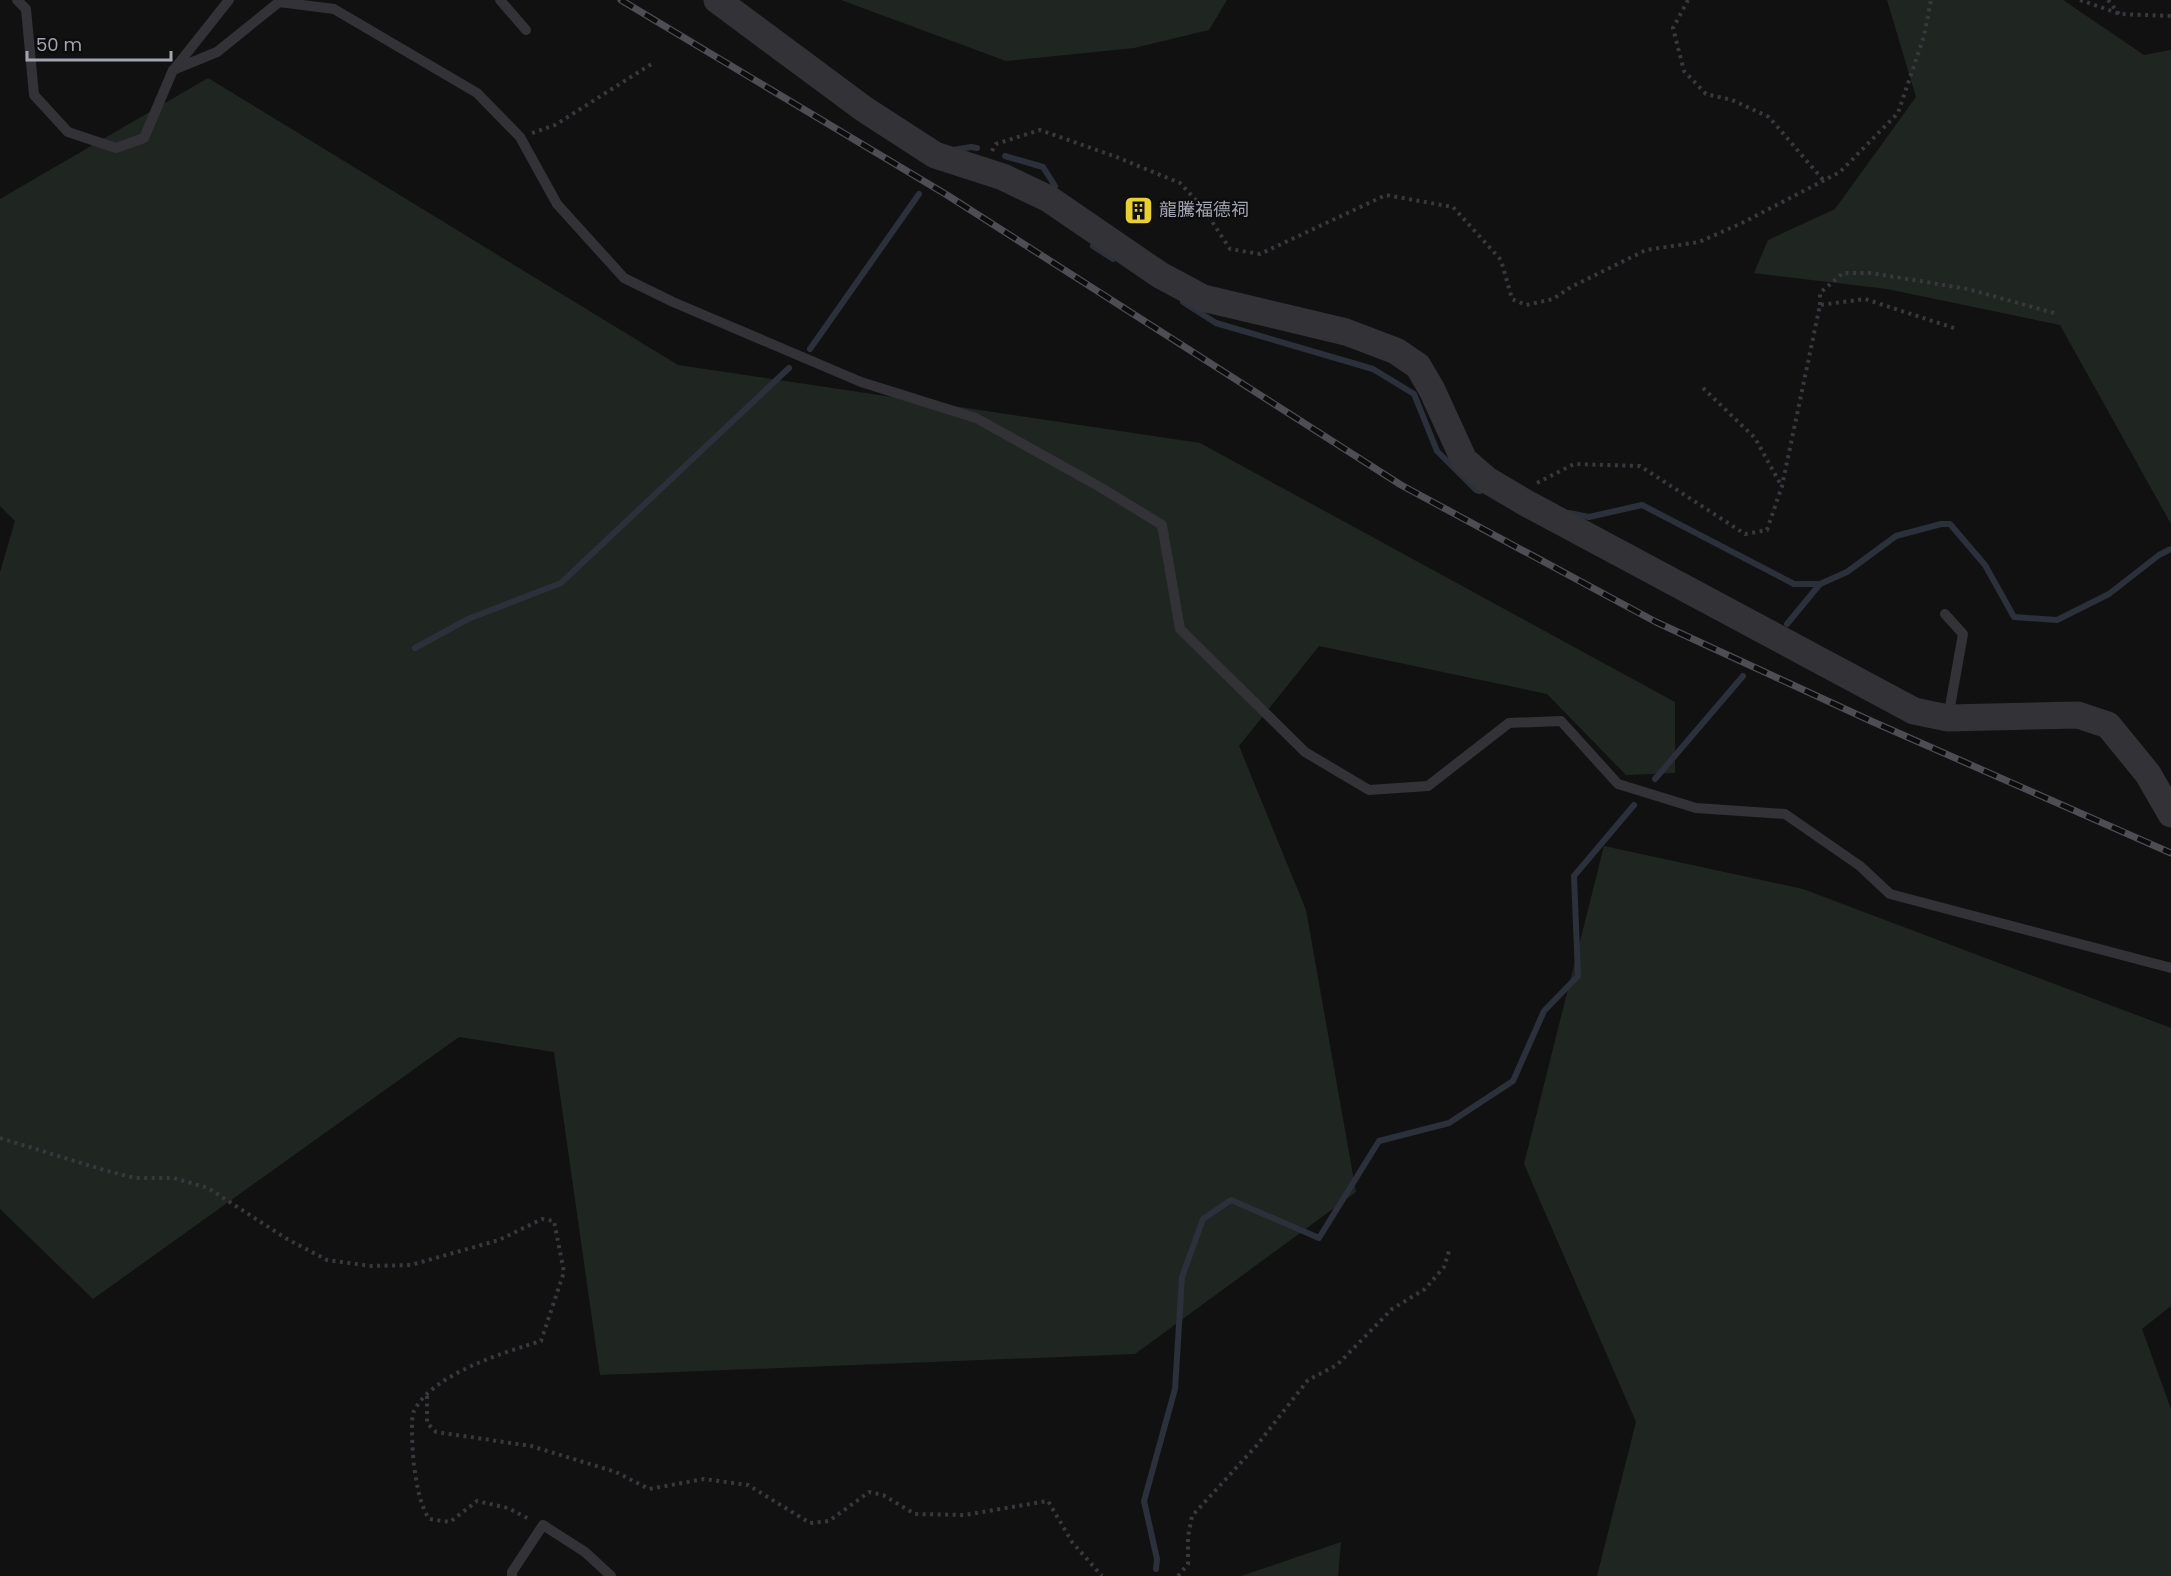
<svg xmlns="http://www.w3.org/2000/svg" width="2171" height="1576" font-family="Poppins,'Noto Sans TC',sans-serif">
<rect width="100%" height="100%" fill="#111112"/>
<g fill="#1f2621">
<polygon points="841,0 1227,0 1209,30 1134,48 1006,61"/>
<polygon points="1887,0 2063,0 2144,55 2171,50 2171,524 2060,325 1887,289 1754,273 1768,240 1835,209 1916,97"/>
<polygon points="208,78 678,365 1200,443 1675,702 1675,773 1626,775 1547,694 1319,646 1239,746 1306,910 1356,1192 1135,1354 600,1375 554,1052 459,1037 93,1299 0,1209 0,572 15,521 0,506 0,199"/>
<polygon points="1604,846 1803,889 2171,1028 2171,1306 2142,1329 2171,1409 2171,1576 1597,1576 1636,1422 1524,1164"/>
<polygon points="1341,1542 1338,1576 1241,1576"/>
</g>
<g fill="none" stroke-linecap="round" stroke-linejoin="round">
<g stroke="#2b303a" stroke-width="6">
<polyline points="953,150 971,147 977,148"/>
<polyline points="1005,156 1043,167 1055,186"/>
<polyline points="1093,246 1113,259"/>
<polyline points="1183,302 1216,323 1373,369 1414,394 1437,451 1476,490 1480,491"/>
<polyline points="810,349 919,194"/>
<polyline points="1569,513 1589,517 1642,505 1794,584 1820,584 1847,572 1896,536 1941,524 1950,524 1985,565 2014,617 2057,620 2109,594 2159,555 2171,549"/>
<polyline points="1787,624 1820,584"/>
<polyline points="415,648 468,619 561,583 789,368"/>
<polyline points="1655,779 1743,676"/>
<polyline points="1156,1569 1157,1559 1144,1501 1175,1389 1182,1277 1203,1219 1231,1200 1319,1238 1379,1141 1449,1123 1513,1081 1544,1011 1578,976 1574,876 1634,805"/>
</g>
<g stroke="#38383e" stroke-width="4" stroke-dasharray="3 4.5" stroke-linecap="butt">
<polyline points="1688,0 1673,28 1684,71 1706,94 1732,100 1769,117 1824,181"/>
<polyline points="2080,0 2120,14 2171,16"/>
<polyline points="2108,0 2119,14"/>
<polyline points="532,133 555,125 653,63"/>
<polyline points="992,151 996,144 1040,130 1114,156 1180,183 1203,208 1230,249 1260,254 1386,195 1453,207 1501,260 1512,299 1526,305 1553,299 1571,287 1646,250 1699,242 1742,223 1840,172 1898,113 1924,36 1931,0"/>
<polyline points="1820,305 1820,293 1843,273 1871,273 1968,289 2054,313"/>
<polyline points="1703,388 1755,438 1781,485"/>
<polyline points="1537,483 1574,464 1640,466 1745,534 1767,530 1782,486 1820,305 1865,299 1957,329"/>
<path d="M 0,1138 L 107,1171 L 135,1178 L 174,1178 L 208,1188 L 287,1239 L 327,1260 L 371,1266 L 411,1265 L 499,1240 L 542,1219 L 554,1221 L 564,1272 L 541,1341 C 505,1352 432,1374 414,1411 C 410,1418 413,1457 414,1466 C 417,1485 419,1502 429,1519 L 450,1522 L 477,1501 L 508,1508 L 531,1520"/>
<polyline points="427,1396 427,1423 436,1432 531,1446 616,1472 649,1489 704,1479 748,1485 810,1523 829,1521 869,1492 883,1495 915,1514 965,1515 1048,1501 1072,1542 1102,1576"/>
<polyline points="1178,1576 1188,1564 1188,1537 1192,1516 1257,1445 1308,1380 1337,1365 1392,1309 1425,1289 1444,1267 1449,1251"/>
</g>
<g stroke="#323237" stroke-width="10">
<polyline points="17,0 26,9 34,95 68,132 116,148 144,138 173,70 217,52 279,2 334,9 477,93 520,137 557,204 624,278 673,302 861,382 976,418 1100,487 1162,525 1180,629 1305,752 1369,790 1428,786 1509,723 1561,721 1618,784 1696,808 1785,814 1860,866 1890,894 2171,968"/>
<polyline points="500,0 526,30"/>
<polyline points="175,68 229,0"/>
<polyline points="1945,614 1963,634 1948,718"/>
<polyline points="512,1576 512,1572 543,1525 585,1552 611,1576"/>
</g>
<polyline stroke="#323237" stroke-width="27" points="717,0 864,109 935,155 1003,177 1049,199 1160,275 1203,298 1346,332 1396,351 1418,366 1432,390 1464,460 1487,480 1526,503 1914,711 1948,718 2078,715 2108,725 2148,774 2171,814"/>
<defs>
<polyline id="rail" points="621,0 947,195 1401,485 1656,622 1871,721 2171,853"/>
</defs>
<use href="#rail" stroke="#4d4d54" stroke-width="7"/>
<use href="#rail" stroke="#0c0c0d" stroke-width="4.5" stroke-dasharray="14" stroke-linecap="butt"/>
</g>
<defs>
<symbol id="building-square" viewBox="-11 -11 22 22"><rect x="-9" y="-9" width="18" height="18" rx="4" fill="#e8cf33" stroke="#0c0c0d"/><path d="M-4-6H4V6H1V3H-1V6H-4ZM-2.5-4.3h1.7v1.8h-1.7ZM.8-4.3h1.7v1.8H.8ZM-2.5-1h1.7V.8h-1.7ZM.8-1h1.7V.8H.8Z" fill="#111"/></symbol>
</defs>
<g fill-rule="evenodd">
<use href="#building-square" x="1122" y="194" width="33" height="33"/>
</g>
<g text-anchor="middle" stroke-width="4.5" stroke-linejoin="round" paint-order="stroke">
<g font-size="18" fill="#a3a4b2" stroke="#0c0c0d" text-anchor="start">
<text x="1159" y="216">龍騰福德祠</text>
</g>
</g>
<path d="M27 51v9h144v-9" fill="none" stroke="#a3a4b2" stroke-width="3"/>
<text x="36" y="51" font-size="18" fill="#a3a4b2" stroke="#0c0c0d" stroke-width="4.5" paint-order="stroke">50 m</text>
</svg>
